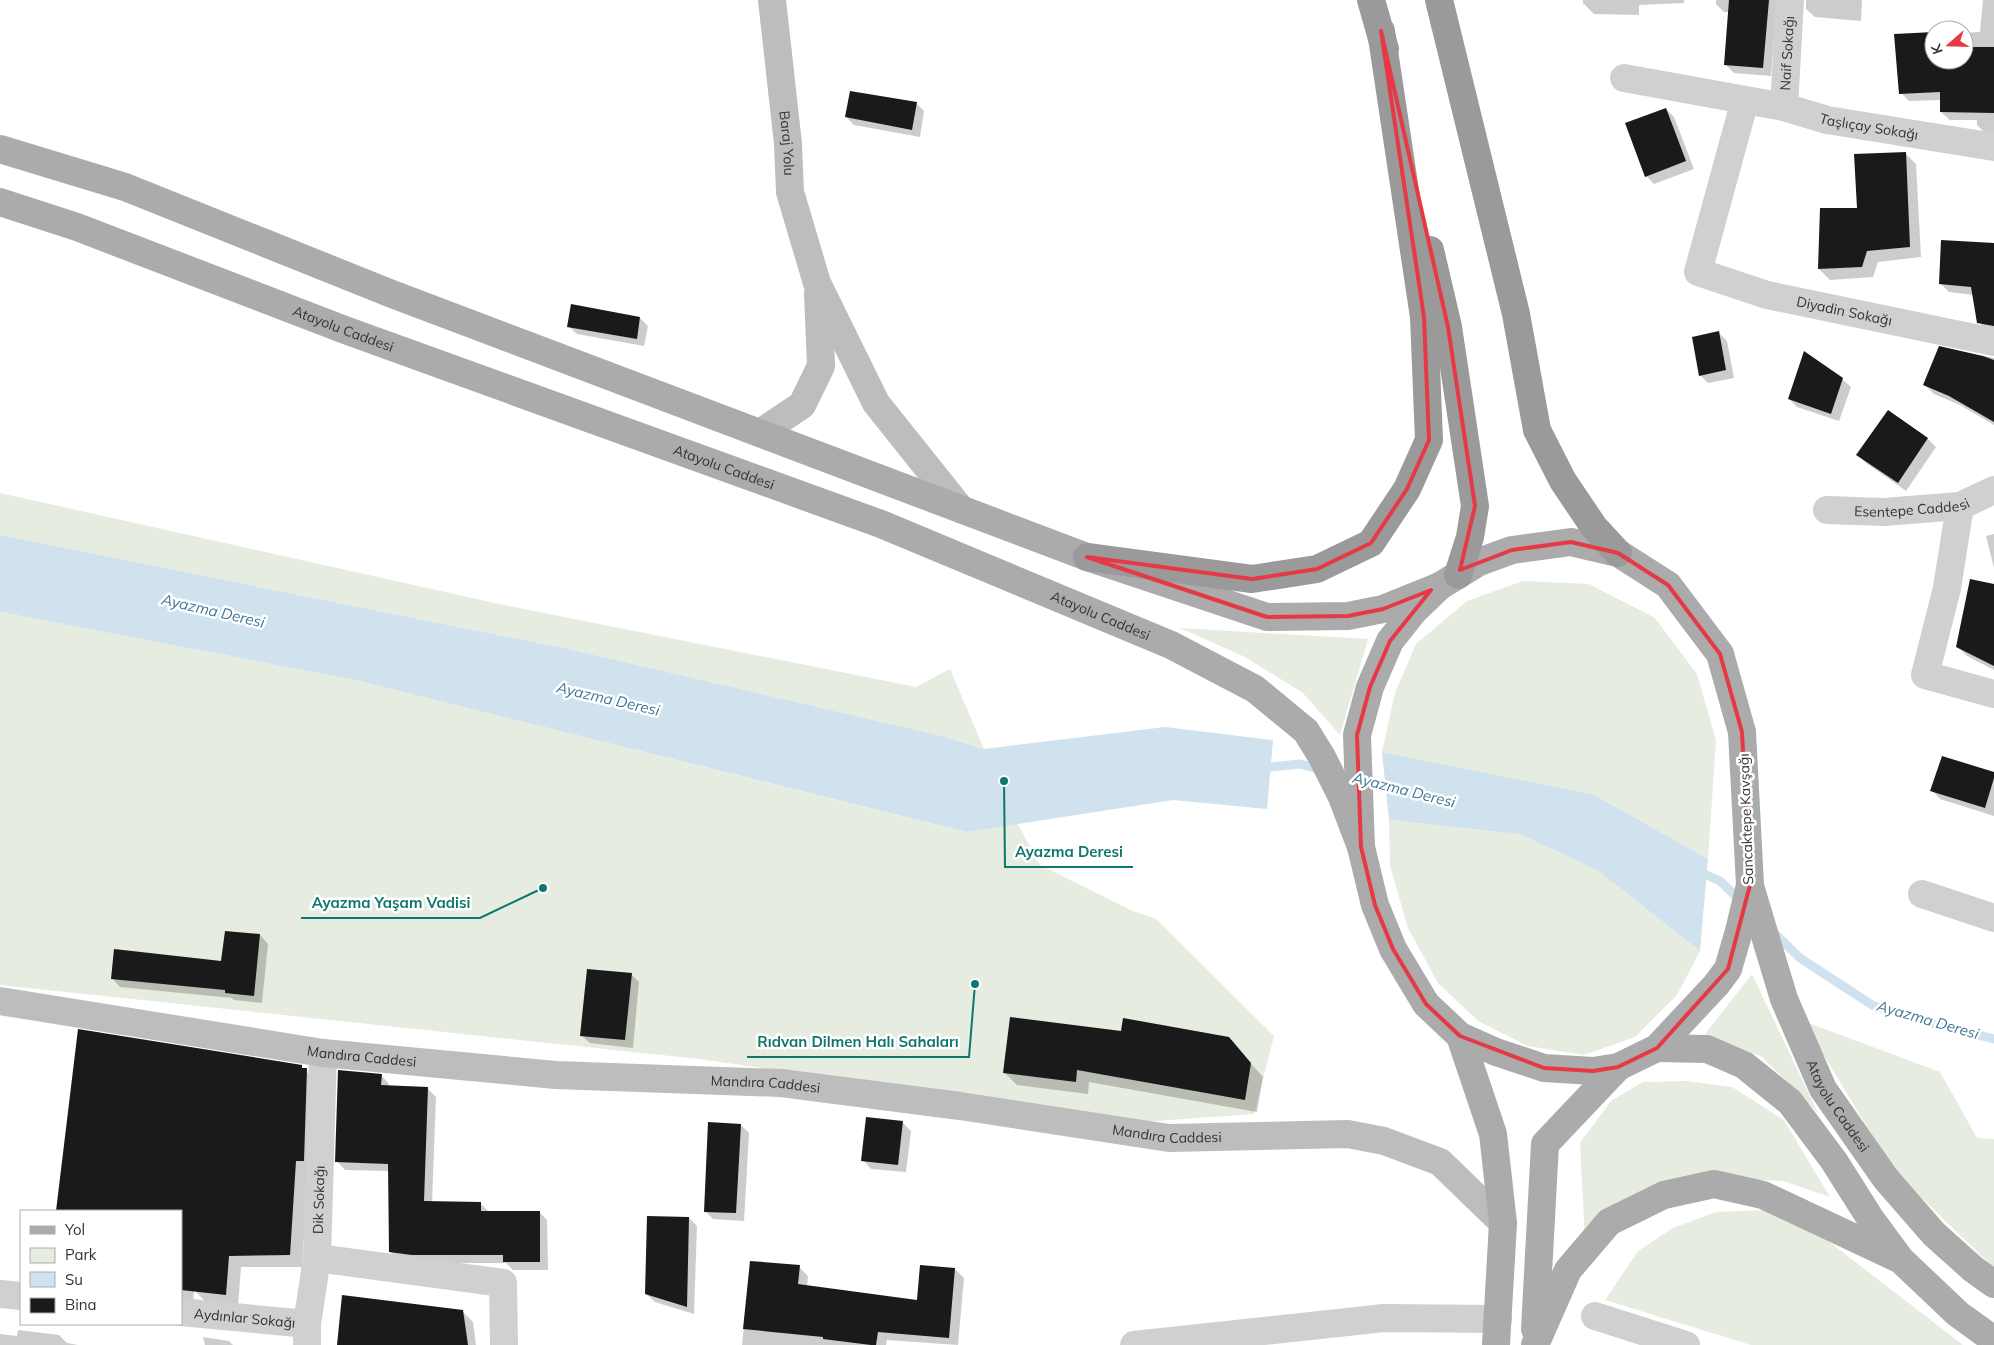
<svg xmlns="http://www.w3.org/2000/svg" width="1994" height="1345" font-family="Mulish,sans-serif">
<rect width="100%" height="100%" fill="#fff"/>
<g fill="#e6ecdf">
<polygon points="0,493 499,604 916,687 950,669 984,749 938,735 569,649 0,535"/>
<polygon points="1523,581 1589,584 1655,618 1697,674 1716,740 1708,859 1593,794 1382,752 1395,693 1416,644 1467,601"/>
<polygon points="0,612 355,680 965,832 1017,823 1040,865 1133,911 1156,919 1274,1036 1254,1114 1141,1122 699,1059 0,985"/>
<polygon points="1180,628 1368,639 1340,735 1303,693 1245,657"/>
<polygon points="1389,820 1519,834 1597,870 1700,951 1677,995 1635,1037 1584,1055 1528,1046 1478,1021 1438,983 1408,928 1390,866"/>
<polygon points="1752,974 1818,1113 1762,1057 1705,1034"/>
<polygon points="1803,1021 1940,1072 1977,1138 1994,1139 1994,1268 1894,1171"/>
<polygon points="1687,1081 1732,1087 1784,1120 1830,1197 1783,1181 1721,1178 1660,1187 1586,1263 1580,1143 1611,1101 1643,1082"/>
<polygon points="1766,1210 1823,1237 1963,1345 1751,1345 1605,1300 1638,1251 1673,1228 1716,1212"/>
</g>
<g fill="#cfe2ee">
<polygon points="0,535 569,649 938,735 984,749 1165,727 1273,740 1267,809 1173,800 966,832 355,680 0,612"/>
<polygon points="1382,752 1593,794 1708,859 1700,951 1597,870 1519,834 1389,820"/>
</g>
<g fill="#0003">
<polygon points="1583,0 1684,0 1684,3 1639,5 1639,15 1594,14 1583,3"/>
<polygon points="1716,0 1785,0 1775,26 1771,76 1734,73 1725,64 1729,12 1724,12 1716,4"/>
<polygon points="1806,0 1862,0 1861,21 1815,17 1806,9"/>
<polygon points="1983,0 1994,0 1994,134 1985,133 1977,125 1977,120 1950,120 1941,112 1942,100 1909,101 1901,93 1934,34 1934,60 1964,60 1964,33 1980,32"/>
<polygon points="916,103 924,111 920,137 854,125 846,117"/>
<polygon points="1666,109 1674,117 1694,169 1654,184 1646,176"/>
<polygon points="1905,153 1916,164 1921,257 1878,262 1873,277 1830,280 1819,269 1858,210"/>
<polygon points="1994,244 1994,333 1988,332 1979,322 1974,295 1949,292 1940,283"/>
<polygon points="640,318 648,326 644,346 577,334 568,326"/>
<polygon points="1719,333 1727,341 1734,378 1708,383 1700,375"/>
<polygon points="1939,348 1994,358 1994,425 1960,405 1934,394 1925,385"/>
<polygon points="1842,379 1851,387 1839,421 1797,407 1789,399"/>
<polygon points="1893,415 1928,439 1936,447 1906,491 1866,463 1858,455"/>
<polygon points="1994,534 1994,568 1986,536"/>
<polygon points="1994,585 1994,670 1967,656 1958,647"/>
<polygon points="1994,774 1994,816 1940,799 1932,790"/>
<polygon points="260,935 268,944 262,1003 234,1000 232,998 120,987 112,978 222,962"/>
<polygon points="631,974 639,982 633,1048 590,1043 581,1035"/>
<polygon points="79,1031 301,1067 319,1082 308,1172 302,1267 241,1267 238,1307 208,1304 194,1290 193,1302 181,1301 181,1211 57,1211"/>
<polygon points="1122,1032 1229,1039 1263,1077 1257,1112 1089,1082 1088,1094 1017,1085 1005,1073"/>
<polygon points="381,1075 389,1084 389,1087 428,1089 436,1097 432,1203 480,1203 489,1212 539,1212 547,1220 548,1270 513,1270 506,1263 421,1263 398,1260 390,1251 390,1171 345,1170 337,1161"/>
<polygon points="902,1122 911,1131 906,1172 871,1169 863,1160"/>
<polygon points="741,1125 749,1133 744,1221 713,1219 705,1211"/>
<polygon points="689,1218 697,1226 694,1314 655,1302 646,1294"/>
<polygon points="751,1262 799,1267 808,1276 807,1287 918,1301 955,1269 964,1278 958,1345 887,1340 886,1345 742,1345"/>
<polygon points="462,1311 473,1322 476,1345 338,1345"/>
<polygon points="18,1330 59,1335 67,1343 78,1345 0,1345 0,1334 17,1336"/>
<polygon points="203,1337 229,1341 233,1345 205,1345"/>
</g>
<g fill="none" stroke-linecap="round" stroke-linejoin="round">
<g stroke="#cfe2ee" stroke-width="9">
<polyline points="1261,768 1300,764 1322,770"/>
<polyline points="1361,780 1397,790"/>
<polyline points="1696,870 1720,881 1742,902"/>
<polyline points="1773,932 1800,958 1872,1005 1918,1020 1994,1039"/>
</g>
</g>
<g fill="#1a1a1a">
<polygon points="1729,0 1769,0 1763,68 1724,65"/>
<polygon points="1934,32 1934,60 1964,60 1964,47 1994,47 1994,113 1940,112 1940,92 1899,94 1894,34"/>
<polygon points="850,91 917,102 912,130 845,117"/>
<polygon points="1666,108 1686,161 1645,177 1625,123"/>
<polygon points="1906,152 1910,247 1867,251 1862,267 1818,269 1820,208 1857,208 1854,154"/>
<polygon points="1941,240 1994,243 1994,326 1977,323 1971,287 1939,284"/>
<polygon points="571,304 640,317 637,339 567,327"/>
<polygon points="1719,331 1726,370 1699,376 1692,337"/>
<polygon points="1939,346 1983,356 1994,360 1994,422 1949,396 1923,385"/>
<polygon points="1804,351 1843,378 1831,414 1788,399"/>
<polygon points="1888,410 1928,438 1898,483 1856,455"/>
<polygon points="1970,579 1994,584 1994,666 1956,647"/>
<polygon points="1942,756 1994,772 1994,778 1985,808 1930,791"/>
<polygon points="225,931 260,934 254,996 225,993 225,990 111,979 114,949 221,961"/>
<polygon points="587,969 632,973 625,1040 580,1036"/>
<polygon points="1010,1017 1121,1031 1123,1018 1229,1037 1251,1063 1245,1100 1077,1070 1076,1082 1003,1073"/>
<polygon points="78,1029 302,1065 302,1068 307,1068 304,1161 296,1161 290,1255 229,1256 226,1295 181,1290 181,1211 56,1211"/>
<polygon points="338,1070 382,1074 381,1085 428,1087 424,1201 481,1202 481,1211 540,1211 540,1262 503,1262 503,1255 412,1255 389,1252 388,1164 335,1162"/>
<polygon points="866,1117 903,1121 898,1165 861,1161"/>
<polygon points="708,1122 741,1124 736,1213 704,1212"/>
<polygon points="647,1216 689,1217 687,1307 645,1294"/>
<polygon points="750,1261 800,1265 798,1284 917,1300 920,1265 955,1268 949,1338 878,1332 876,1345 871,1345 823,1339 823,1337 743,1329"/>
<polygon points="342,1295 463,1310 468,1345 337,1345"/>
</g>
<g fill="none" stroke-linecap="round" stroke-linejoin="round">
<g stroke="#d0d0d0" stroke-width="28">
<path id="s1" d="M 1624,78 L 1784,107 L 1827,120 L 1994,147"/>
<path id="s2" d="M 1745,100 L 1698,272 L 1767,295 L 1994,342"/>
<path id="s3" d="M 1784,107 L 1790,0"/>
<polyline points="1960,506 1947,588 1925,675 1994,694"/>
<path id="s4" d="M 1827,510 L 1884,512 L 1960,506 L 1994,490"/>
<polyline points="1922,894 1994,918"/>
<polyline points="317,1258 503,1283 504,1345"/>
<polyline points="0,1294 21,1296"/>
<path id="s5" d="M 181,1312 L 307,1324"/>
<polyline points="1595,1316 1686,1345"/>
<path id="s6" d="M 307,1345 L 307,1324 L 317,1258 L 323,1053"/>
<polyline points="1134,1345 1384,1318 1498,1319"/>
</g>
<g stroke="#bdbdbd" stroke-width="28">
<path id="s7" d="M 772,0 L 788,144 L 790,192 L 817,283 L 876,403 L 959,507"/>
<polyline points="760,433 802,405 821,366 818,294"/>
<path id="s8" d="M 0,1001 L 323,1053 L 556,1075 L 781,1083 L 960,1106 L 1169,1138 L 1348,1134 L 1384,1141 L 1440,1162 L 1503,1223"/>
</g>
<g stroke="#ababab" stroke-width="28">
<polyline points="0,149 125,187 392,294 1087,557 1267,617 1348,616 1383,609 1440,586"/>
<path id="s9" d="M 0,202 L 77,227 L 345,330 L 881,524 L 1171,645 L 1255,689 L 1306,731 L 1322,757 L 1342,797 L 1361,847"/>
<polygon points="1571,542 1618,553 1668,585 1720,654 1742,732 1750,885 1739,931 1728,969 1716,985 1657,1048 1618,1067 1593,1071 1544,1068 1496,1052 1460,1036 1426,1004 1393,949 1375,905 1361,847 1357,735 1370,687 1390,641 1413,612 1440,586 1479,562 1512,550"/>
<path id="s10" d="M 1750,886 L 1784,999 L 1823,1089 L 1886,1179 L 1934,1234 L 1973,1269 L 1994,1284"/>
<polyline points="1460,1036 1493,1134 1503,1223 1496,1345"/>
<polyline points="1657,1048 1707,1049 1744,1065 1790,1102 1834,1161 1870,1218 1901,1260 1958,1314 1994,1340"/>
<polyline points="1535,1329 1545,1144 1618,1067"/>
<polyline points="1535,1345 1568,1270 1609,1222 1664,1195 1714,1184 1763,1195 1897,1258"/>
</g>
<g stroke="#9a9a9a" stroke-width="28">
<polyline points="1371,0 1385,49"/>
<polyline points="1439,0 1516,314 1537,430 1563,481 1594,527 1618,553"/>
<polyline points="1430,250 1448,327 1475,506 1470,537 1458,575"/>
<polyline points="1087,557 1252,579 1317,569 1371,543 1407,489 1429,440 1424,317 1381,31"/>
</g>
</g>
<path fill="none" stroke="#e63946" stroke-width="4" stroke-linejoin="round" d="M 1381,31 L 1448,327 L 1475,506 L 1460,570 L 1512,550 L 1571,542 L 1618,553 L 1668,585 L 1720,654 L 1742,732 L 1750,885 L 1728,969 L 1657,1048 L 1618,1067 L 1593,1071 L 1544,1068 L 1460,1036 L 1426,1004 L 1393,949 L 1375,905 L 1361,847 L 1357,735 L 1370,687 L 1390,641 L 1431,590 L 1383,609 L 1348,616 L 1267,617 L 1087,557 L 1252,579 L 1317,569 L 1371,543 L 1407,489 L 1429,440 L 1424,317 Z"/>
<g text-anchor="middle" stroke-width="5" stroke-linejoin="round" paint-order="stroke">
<g font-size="14" fill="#333" stroke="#fff">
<text dy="5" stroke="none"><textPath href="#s3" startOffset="54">Naif Sokağı</textPath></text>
<text dy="5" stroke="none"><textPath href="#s1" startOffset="250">Taşlıçay Sokağı</textPath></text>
<text dy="5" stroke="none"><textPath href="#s7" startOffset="144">Baraj Yolu</textPath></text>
<text dy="5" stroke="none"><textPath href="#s2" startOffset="330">Diyadin Sokağı</textPath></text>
<text dy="5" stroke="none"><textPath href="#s9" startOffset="366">Atayolu Caddesi</textPath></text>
<text dy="5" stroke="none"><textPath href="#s9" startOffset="771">Atayolu Caddesi</textPath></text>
<text dy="5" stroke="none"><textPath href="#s4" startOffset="85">Esentepe Caddesi</textPath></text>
<text dy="5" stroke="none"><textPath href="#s9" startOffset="1176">Atayolu Caddesi</textPath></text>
<text transform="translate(1746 819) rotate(-92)" y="5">Sancaktepe Kavşağı</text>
<text dy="5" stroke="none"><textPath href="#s8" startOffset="366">Mandıra Caddesi</textPath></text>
<text dy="5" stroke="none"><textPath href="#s8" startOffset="771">Mandıra Caddesi</textPath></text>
<text dy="5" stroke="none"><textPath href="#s10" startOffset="238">Atayolu Caddesi</textPath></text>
<text dy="5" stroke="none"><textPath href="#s8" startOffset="1176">Mandıra Caddesi</textPath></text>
<text dy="5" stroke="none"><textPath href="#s6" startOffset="146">Dik Sokağı</textPath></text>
<text dy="5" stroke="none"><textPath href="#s5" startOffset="64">Aydınlar Sokağı</textPath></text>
</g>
<g font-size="15" font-style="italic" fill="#3f7597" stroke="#fff">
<text transform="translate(213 611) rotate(13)" y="5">Ayazma Deresi</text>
<text transform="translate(608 699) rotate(13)" y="5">Ayazma Deresi</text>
<text transform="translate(1404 790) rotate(14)" y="5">Ayazma Deresi</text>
<text transform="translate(1928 1020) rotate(16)" y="5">Ayazma Deresi</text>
</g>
</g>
<path fill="none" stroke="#0f766e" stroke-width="2" d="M1004 781L1005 867H1133M543 888L480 918H301M975 984L969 1057H747"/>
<g fill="#0f766e" stroke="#fff" stroke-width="2">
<circle cx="1004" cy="781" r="5"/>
<circle cx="543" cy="888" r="5"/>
<circle cx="975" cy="984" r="5"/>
</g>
<g font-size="15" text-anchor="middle" font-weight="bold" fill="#0f766e" stroke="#fff" stroke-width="5" stroke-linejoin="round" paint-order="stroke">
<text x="1069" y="857">Ayazma Deresi</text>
<text x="391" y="908">Ayazma Yaşam Vadisi</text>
<text x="858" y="1047">Rıdvan Dilmen Halı Sahaları</text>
</g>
<rect x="20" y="1210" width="162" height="115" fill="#ffffff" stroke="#adadad"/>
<rect x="30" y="1226" width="25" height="8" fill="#ababab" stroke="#adadad"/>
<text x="65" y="1235" font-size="15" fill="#333333">Yol</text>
<rect x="30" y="1248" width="25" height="15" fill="#e6ecdf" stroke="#adadad"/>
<text x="65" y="1260" font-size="15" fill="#333333">Park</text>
<rect x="30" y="1272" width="25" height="15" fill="#cfe2ee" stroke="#adadad"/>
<text x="65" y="1285" font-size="15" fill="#333333">Su</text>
<rect x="30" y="1298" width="25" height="15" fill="#1a1a1a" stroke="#adadad"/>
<text x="65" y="1310" font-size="15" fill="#333333">Bina</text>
<g transform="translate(1949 45) rotate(250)"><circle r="24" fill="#ffffff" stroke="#adadad"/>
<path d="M0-4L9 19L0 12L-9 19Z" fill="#e63946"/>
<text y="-8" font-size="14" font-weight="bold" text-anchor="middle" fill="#333333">K</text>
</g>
</svg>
